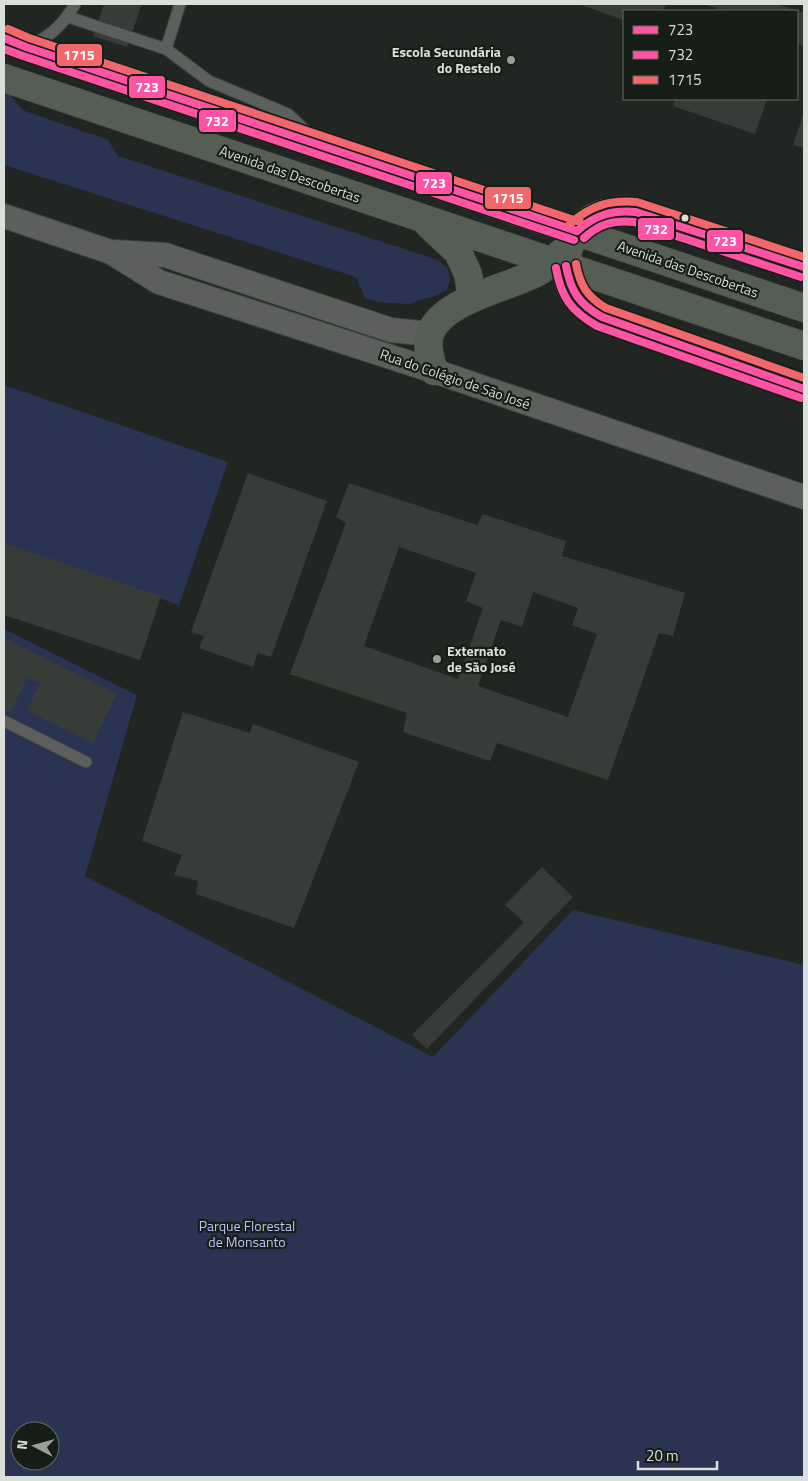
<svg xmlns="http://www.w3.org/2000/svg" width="808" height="1481" font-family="'Titillium Web',sans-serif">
<rect width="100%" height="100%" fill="#222622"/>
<g fill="#2a3351" fill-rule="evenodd">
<polygon points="4,87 22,110 108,140 118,156 438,260 448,269 450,280 447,289 438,295 408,304 378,302 365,298 356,277 4,165"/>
<polygon points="4,385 228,462 179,605 4,545"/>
<path d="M 4,629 L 137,695 L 85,876 L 433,1057 L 573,910 L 804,965 L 804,1477 L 4,1477 ZM 20,1431 L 50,1431 L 50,1461 L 20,1461 Z"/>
</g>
<g fill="#383c38" fill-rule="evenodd">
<polygon points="104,4 142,4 127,47 93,36"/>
<polygon points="578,4 666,4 663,11 624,11 624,20"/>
<polygon points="704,4 777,4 804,13 804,46 797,44 797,11 725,11"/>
<polygon points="675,99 767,99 755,134 673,106"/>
<polygon points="804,112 804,148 793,145"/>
<polygon points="248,473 327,501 271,657 258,653 253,667 199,648 204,636 191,632"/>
<path d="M 349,483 L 477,525 L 483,514 L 566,541 L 562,556 L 685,593 L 673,636 L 659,633 L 608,780 L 497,743 L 490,761 L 403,732 L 407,713 L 290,674 L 346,523 L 336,517 ZM 399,547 L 476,573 L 466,601 L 483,608 L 458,679 L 364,646 ZM 533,592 L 578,608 L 572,625 L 597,634 L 568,717 L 478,686 L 501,620 L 522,627 Z"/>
<polygon points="4,543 161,596 140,660 4,615"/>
<polygon points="4,638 117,694 93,743 27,711 40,683 28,677 10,713 4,709"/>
<polygon points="183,712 250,733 253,724 359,762 294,928 196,894 198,881 174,875 182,855 142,841"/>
<polygon points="542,867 573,897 427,1049 412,1035 524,922 505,905"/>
</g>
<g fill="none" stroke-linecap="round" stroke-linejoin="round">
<defs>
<g id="service">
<polyline points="180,4 166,49 209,81 288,114 309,134"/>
<polyline points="68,17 166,49"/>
<path d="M 32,44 C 52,36 65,22 75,4"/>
<polyline points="4,721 86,762"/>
</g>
<g id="minor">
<polyline points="4,216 111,252 159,282 434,371 804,497"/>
<polyline points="113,252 165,255 391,330 430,334"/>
</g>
<g id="primary">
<polyline points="4,38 26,47 804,308"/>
<polyline points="4,78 804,346"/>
<polyline points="429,225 458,252 468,274 472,298"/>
<path d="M 804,267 L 636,212 C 625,211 616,210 605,213 C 569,222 556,266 575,296 C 582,306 592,312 602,317 L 804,389"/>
<path d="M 434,371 C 430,359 426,346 430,334 C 441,301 506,288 534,274 C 545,269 553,261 561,253"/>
</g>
</defs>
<use href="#service" stroke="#3d413d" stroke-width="13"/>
<use href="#minor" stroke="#3d413d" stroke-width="26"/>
<use href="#primary" stroke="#3d413d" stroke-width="29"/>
<use href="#service" stroke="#5c5f5c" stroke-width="11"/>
<use href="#minor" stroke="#5c5f5c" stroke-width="24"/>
<use href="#primary" stroke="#555e55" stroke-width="28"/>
<defs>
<g id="bus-1">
<polyline points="4,38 26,47 577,231"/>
<path d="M 577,231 C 595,215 612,210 636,212 L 804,267"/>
<path d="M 566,266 C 571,292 579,304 602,317 L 804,389"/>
</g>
<g id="bus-2">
<polyline points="4,49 23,56 574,240"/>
<path d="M 584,238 C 599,224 613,220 634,222 L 801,277"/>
<path d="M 556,268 C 561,297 571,311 597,326 L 801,398"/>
</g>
<g id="bus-3">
<polyline points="8,29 29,38 580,222"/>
<path d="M 570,224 C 591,205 610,200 637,202 L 804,257"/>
<path d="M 576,264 C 580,285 587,297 606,308 L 804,378"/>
</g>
</defs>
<use href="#bus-1" stroke="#171e17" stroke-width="11"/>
<use href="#bus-2" stroke="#171e17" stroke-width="11"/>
<use href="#bus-3" stroke="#171e17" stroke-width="11"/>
<use href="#bus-1" stroke="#ff53a3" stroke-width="8"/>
<use href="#bus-2" stroke="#ff53a3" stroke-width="8"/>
<use href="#bus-3" stroke="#f1676c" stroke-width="8"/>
</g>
<g fill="#9a9e99" stroke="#171e17" stroke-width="2">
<circle cx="511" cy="60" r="5"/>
<circle cx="437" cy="659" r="5"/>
</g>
<circle fill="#dadfd9" stroke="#171e17" stroke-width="2" cx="685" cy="218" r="4.5"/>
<g text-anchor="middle" stroke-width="4.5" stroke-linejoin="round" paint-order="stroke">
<g font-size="14" font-weight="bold" fill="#dadfd9" stroke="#171e17" text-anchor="end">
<text x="501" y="57">Escola Secundária<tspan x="501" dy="16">do Restelo</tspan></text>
<text x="447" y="656" text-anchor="start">Externato<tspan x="447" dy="16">de São José</tspan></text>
</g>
<g font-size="14" fill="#dadfd9" stroke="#171e17">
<text transform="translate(290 174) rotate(19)" y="5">Avenida das Descobertas</text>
<text transform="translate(688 269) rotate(19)" y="5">Avenida das Descobertas</text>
<text transform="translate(455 379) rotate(19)" y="5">Rua do Colégio de São José</text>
</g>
<g font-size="14" fill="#b5c6f8" stroke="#171e17">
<text x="247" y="1231">Parque Florestal<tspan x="247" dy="16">de Monsanto</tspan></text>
</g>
</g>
<g stroke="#171e17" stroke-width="2">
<rect x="56" y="43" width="47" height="24" rx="5" fill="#f1676c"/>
<rect x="128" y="75" width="38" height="24" rx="5" fill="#ff53a3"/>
<rect x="198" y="109" width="39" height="24" rx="5" fill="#ff53a3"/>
<rect x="415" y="171" width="38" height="24" rx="5" fill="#ff53a3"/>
<rect x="484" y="186" width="48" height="24" rx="5" fill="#f1676c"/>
<rect x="637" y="217" width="38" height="24" rx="5" fill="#ff53a3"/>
<rect x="706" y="229" width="38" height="24" rx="5" fill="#ff53a3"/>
</g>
<g font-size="14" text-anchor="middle" font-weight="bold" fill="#fff">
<text x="79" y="60">1715</text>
<text x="147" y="92">723</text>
<text x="217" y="126">732</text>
<text x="434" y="188">723</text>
<text x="508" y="203">1715</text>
<text x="656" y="234">732</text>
<text x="725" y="246">723</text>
</g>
<rect width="808" height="1481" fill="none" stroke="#dadfd9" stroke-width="10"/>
<rect x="623" y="10" width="175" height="90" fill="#171e17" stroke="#656b65"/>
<rect x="633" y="26" width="25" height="8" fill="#ff53a3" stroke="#656b65"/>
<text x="668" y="35" font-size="15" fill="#dadfd9">723</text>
<rect x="633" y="51" width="25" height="8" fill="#ff53a3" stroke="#656b65"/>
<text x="668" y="60" font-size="15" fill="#dadfd9">732</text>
<rect x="633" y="76" width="25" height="8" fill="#f1676c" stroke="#656b65"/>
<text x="668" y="85" font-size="15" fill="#dadfd9">1715</text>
<g transform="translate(35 1446) rotate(276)"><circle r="24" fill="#171e17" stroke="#656b65"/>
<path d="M0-4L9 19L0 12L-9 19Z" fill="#9a9e99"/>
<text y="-8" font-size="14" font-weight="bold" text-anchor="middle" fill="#dadfd9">N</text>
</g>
<path d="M638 1461v8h79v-8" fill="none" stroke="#dadfd9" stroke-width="2.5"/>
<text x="646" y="1461" font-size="15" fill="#dadfd9" stroke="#171e17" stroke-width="4" paint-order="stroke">20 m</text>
</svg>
